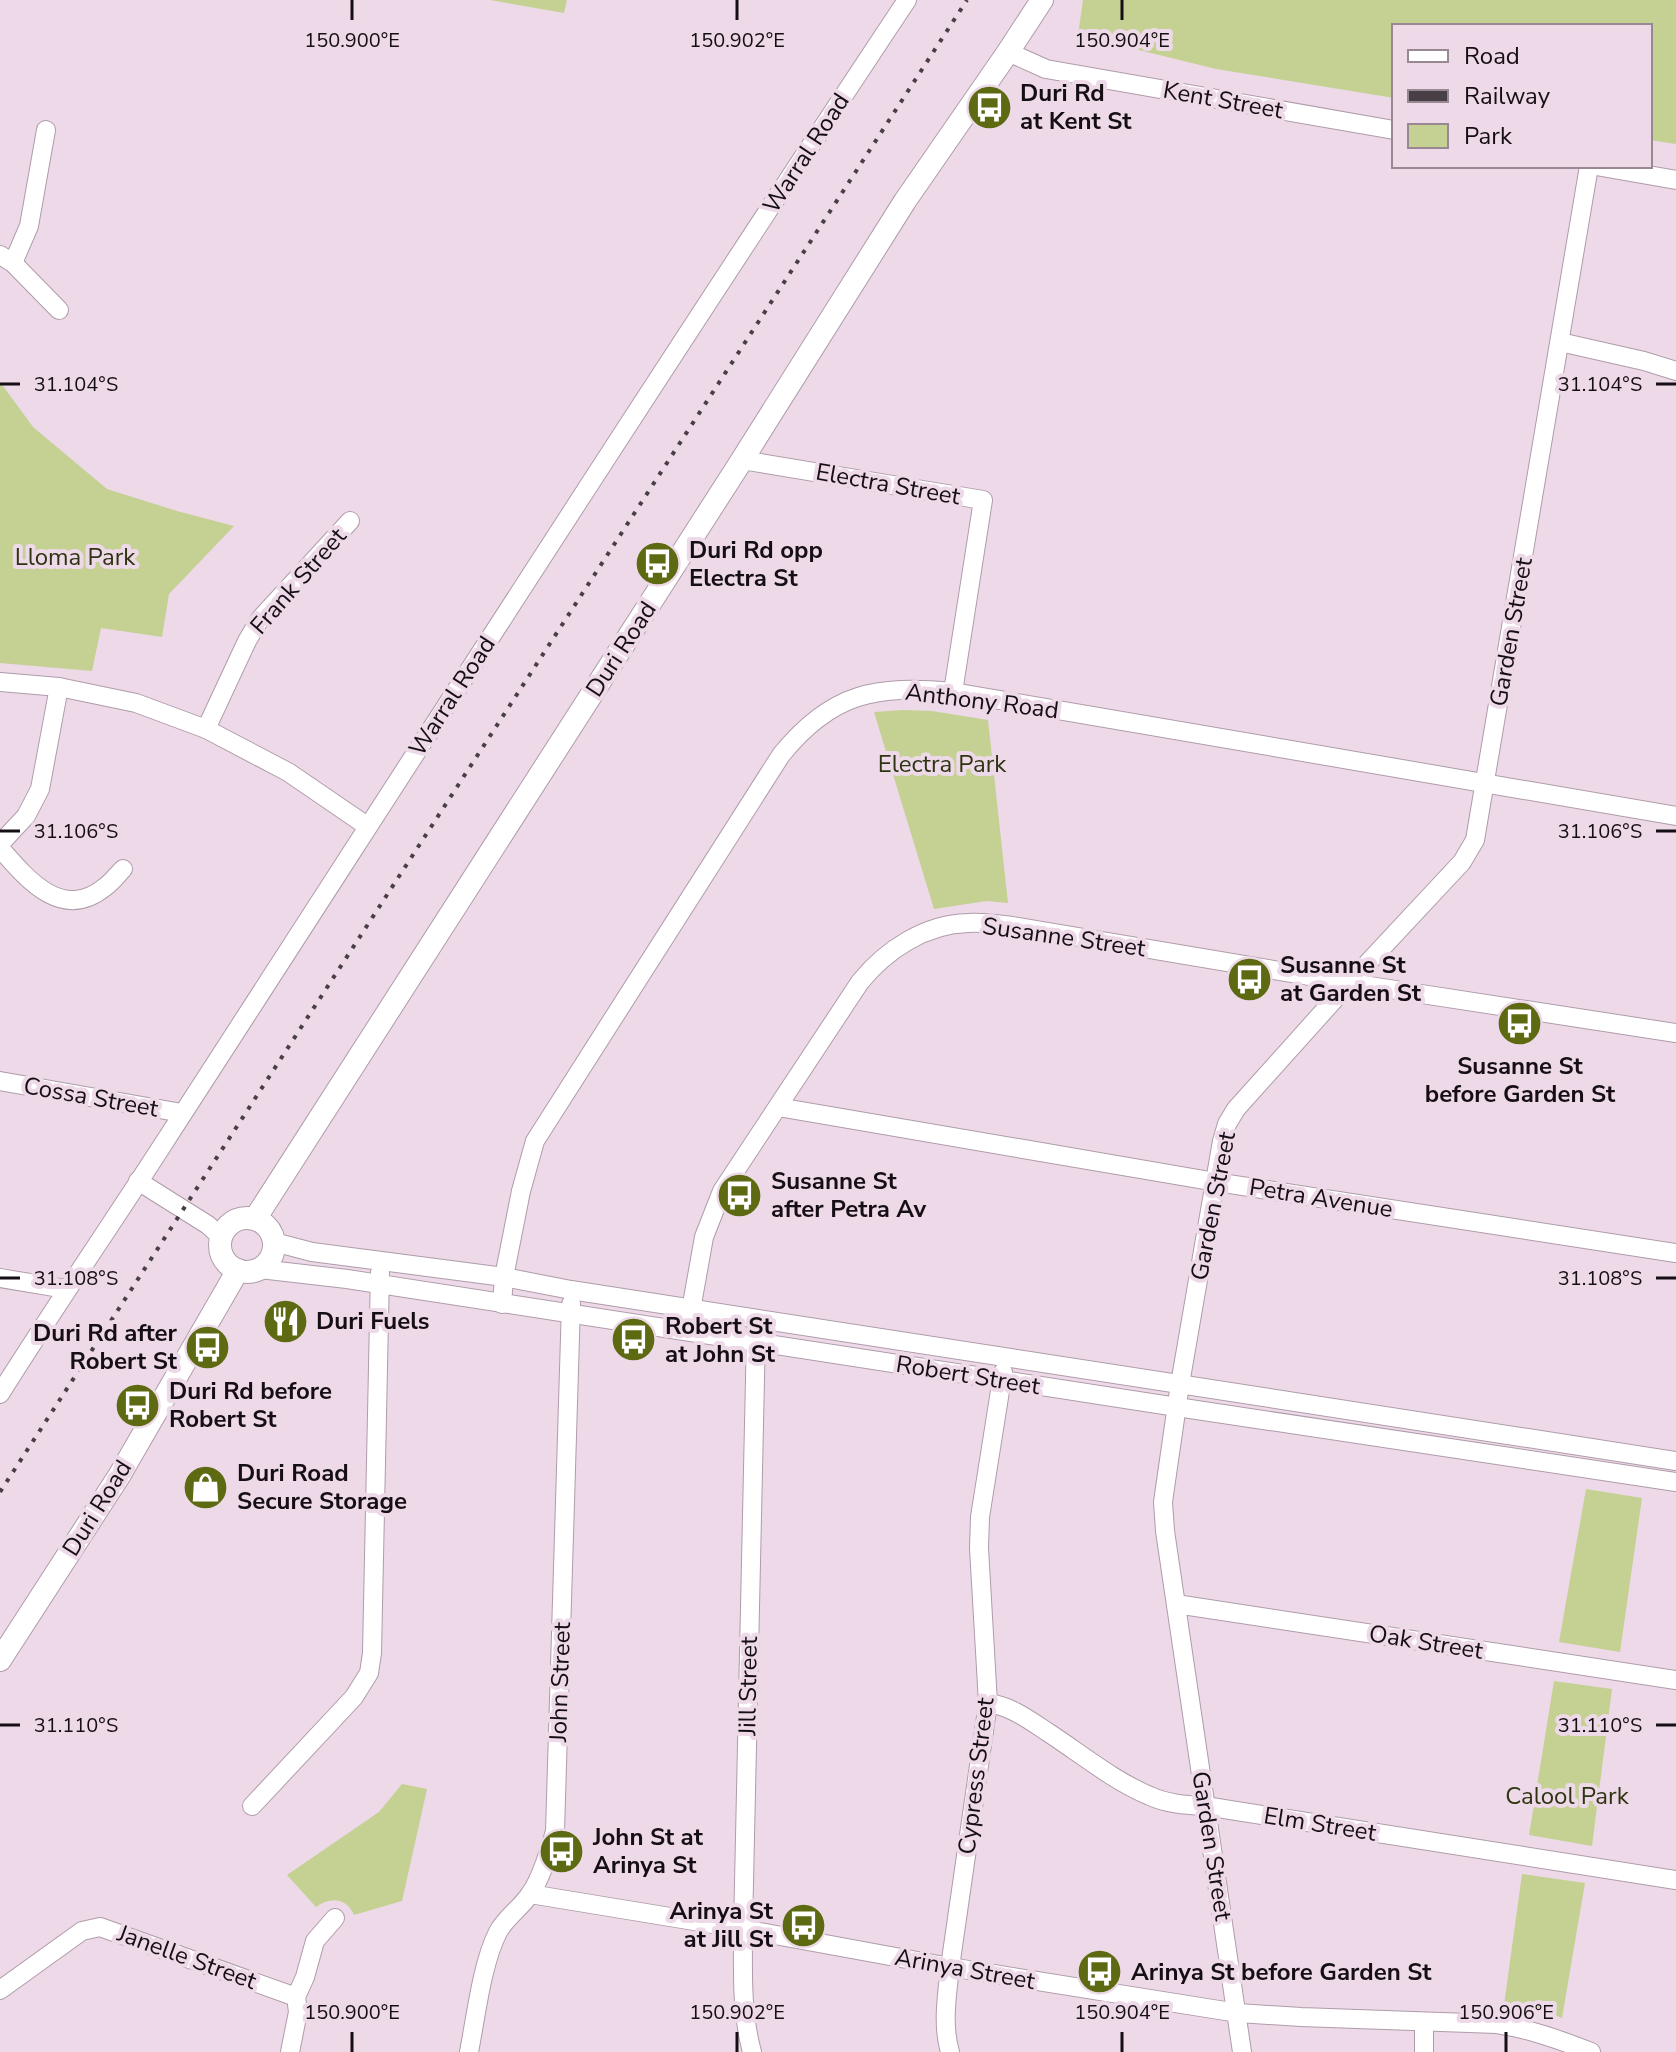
<svg xmlns="http://www.w3.org/2000/svg" width="1676" height="2052" font-family="'Nunito Sans',sans-serif">
<rect width="100%" height="100%" fill="#edd9e8"/>
<g fill="#c4d193">
<polygon points="490,0 567,0 564,13"/>
<polygon points="1083,0 1676,0 1676,144 1650,140 1650,26 1394,26 1394,98 1216,69 1078,35"/>
<polygon points="0,382 33,427 107,489 177,511 234,526 169,594 162,637 101,628 92,671 0,663"/>
<polygon points="903,710 932,711 988,720 1008,903 987,901 934,909 874,712"/>
<polygon points="1586,1489 1642,1498 1620,1652 1559,1642"/>
<polygon points="1554,1681 1612,1689 1592,1846 1529,1835"/>
<path d="M 402,1784 L 427,1789 L 402,1901 L 354,1915 C 346,1897 330,1897 316,1907 L 287,1875 L 379,1812 Z"/>
<polygon points="1522,1874 1585,1883 1562,2018 1536,2008 1504,2005"/>
</g>
<g fill="none" stroke-linecap="round" stroke-linejoin="round">
<defs>
<g id="minor">
<polyline points="1008,52 1046,69 1394,130"/>
<polyline points="1596,166 1676,180"/>
<polyline points="0,255 13,263 59,310"/>
<polyline points="13,263 29,226 46,130"/>
<polyline points="1560,342 1644,361 1676,371"/>
<polyline points="742,460 983,500 953,692"/>
<polyline points="0,682 59,687 136,703 206,729 288,772 367,826"/>
<polyline points="206,729 247,641 260,619 350,521"/>
<polyline points="0,844 26,816 40,789 59,687"/>
<path d="M 0,848 C 27,879 62,922 105,887 C 112,882 117,875 123,869"/>
<polyline points="0,1081 182,1113"/>
<polyline points="778,1107 1216,1182 1676,1253"/>
<polyline points="138,1181 208,1225 221,1237"/>
<polyline points="274,1242 312,1252 504,1277 571,1290 1676,1461"/>
<polyline points="260,1269 347,1279 1177,1407 1676,1482"/>
<polyline points="0,1278 66,1289"/>
<path d="M 502,1304 L 504,1277 L 521,1191 L 535,1141 L 781,755 C 832,692 876,685 953,692 L 1676,816"/>
<path d="M 689,1321 L 704,1237 L 722,1191 L 860,982 C 886,950 925,924 968,923 C 983,922 997,924 1012,926 L 1363,985 L 1676,1033"/>
<path d="M 0,1394 C 52,1311 107,1231 160,1149 C 408,766 654,381 907,0"/>
<polyline points="1176,1604 1676,1680"/>
<path d="M 988,1703 C 1011,1706 1029,1720 1049,1733 C 1081,1754 1114,1781 1150,1796 C 1167,1804 1187,1805 1205,1806 L 1676,1880"/>
<polyline points="252,1806 354,1697 369,1673 372,1653 380,1272"/>
<path d="M 530,1894 L 743,1929 L 950,1967 L 1238,2013 L 1301,2017 L 1497,2024 C 1530,2029 1560,2040 1591,2052"/>
<polyline points="0,1990 82,1931 100,1927 296,1997"/>
<polyline points="290,2052 298,2012 296,1997 305,1977 315,1941 335,1918"/>
<path d="M 469,2052 C 476,2016 482,1963 498,1932 C 506,1917 521,1908 530,1894 C 540,1881 551,1847 555,1831 L 571,1304"/>
<path d="M 752,2052 C 741,2012 743,1970 743,1929 L 756,1332"/>
<path d="M 950,2052 C 942,2025 947,1995 950,1967 L 988,1703 L 979,1548 L 980,1517 L 1003,1372"/>
<polyline points="1242,2052 1165,1531 1163,1502 1165,1488 1180,1384 1222,1141 1227,1124 1236,1109 1350,982 1462,862 1475,840 1589,166"/>
<polyline points="1424,2052 1424,2022"/>
</g>
<g id="major">
<circle cx="247" cy="1245" r="27"/>
<polyline points="255,1219 742,460 905,201 1008,52 1042,0"/>
<polyline points="0,1660 119,1476 238,1270"/>
</g>
</defs>
<use href="#minor" stroke="#af9caa" stroke-width="20"/>
<use href="#major" stroke="#af9caa" stroke-width="24"/>
<use href="#minor" stroke="#fff" stroke-width="18"/>
<use href="#major" stroke="#fff" stroke-width="22"/>
<polyline stroke="#483e46" stroke-width="4" stroke-dasharray="4 8" stroke-linecap="butt" points="0,1492 967,0"/>
</g>
<path fill="none" stroke="#150e14" stroke-width="3" d="M 352,0 L 352,20M 737,0 L 737,20M 1122,0 L 1122,20M 0,384 L 20,384M 1656,384 L 1676,384M 0,831 L 20,831M 1656,831 L 1676,831M 0,1278 L 20,1278M 1656,1278 L 1676,1278M 0,1725 L 20,1725M 1656,1725 L 1676,1725M 352,2032 L 352,2052M 737,2032 L 737,2052M 1122,2032 L 1122,2052M 1506,2032 L 1506,2052"/>
<defs>
<symbol id="bus-disc" viewBox="-11 -11 22 22"><circle r="9.5" fill="#5e6a11" stroke="#edd9e8"/><path d="M-5-6H5V4H4V6H2V4H-2V6H-4V4H-5ZM-3.5-4V0h7V-4ZM-3.5 1.2v1.5H-2V1.2ZM2 1.2v1.5H3.5V1.2Z" fill="#fff"/></symbol>
<symbol id="restaurant-disc" viewBox="-11 -11 22 22"><circle r="9.5" fill="#5e6a11" stroke="#edd9e8"/><path d="M-5-6h1v4h1v-4h1v4h1v-4h1v5L-1.5 .5V6h-2V.5L-5-1ZM5-6V6H3V1.5H1.5Q1.5-4 5-6Z" fill="#fff"/></symbol>
<symbol id="shop-disc" viewBox="-11 -11 22 22"><circle r="9.5" fill="#5e6a11" stroke="#edd9e8"/><path d="M-5-2.5h2.3a2.7 3.5 0 0 1 5.4 0H5L5.5 6h-11ZM-1.5-2.5h3a1.5 2.3 0 0 0-3 0Z" fill="#fff"/></symbol>
</defs>
<g fill-rule="evenodd">
<use href="#bus-disc" x="964" y="82" width="51" height="51"/>
<use href="#bus-disc" x="632" y="538" width="51" height="51"/>
<use href="#bus-disc" x="1224" y="954" width="51" height="51"/>
<use href="#bus-disc" x="1494" y="998" width="51" height="51"/>
<use href="#bus-disc" x="714" y="1170" width="51" height="51"/>
<use href="#restaurant-disc" x="260" y="1296" width="51" height="51"/>
<use href="#bus-disc" x="608" y="1314" width="51" height="51"/>
<use href="#bus-disc" x="182" y="1322" width="51" height="51"/>
<use href="#bus-disc" x="112" y="1380" width="51" height="51"/>
<use href="#shop-disc" x="180" y="1462" width="51" height="51"/>
<use href="#bus-disc" x="536" y="1826" width="51" height="51"/>
<use href="#bus-disc" x="778" y="1900" width="51" height="51"/>
<use href="#bus-disc" x="1074" y="1946" width="51" height="51"/>
</g>
<g text-anchor="middle" stroke-width="8" stroke-linejoin="round" paint-order="stroke">
<g font-size="24" font-weight="bold" fill="#150e14" stroke="#edd9e8" text-anchor="start">
<text x="1020" y="101">Duri Rd<tspan x="1020" dy="28">at Kent St</tspan></text>
<text x="689" y="558">Duri Rd opp<tspan x="689" dy="28">Electra St</tspan></text>
<text x="1280" y="973">Susanne St<tspan x="1280" dy="28">at Garden St</tspan></text>
<text x="1520" y="1074" text-anchor="middle">Susanne St<tspan x="1520" dy="28">before Garden St</tspan></text>
<text x="771" y="1189">Susanne St<tspan x="771" dy="28">after Petra Av</tspan></text>
<text x="316" y="1329">Duri Fuels</text>
<text x="665" y="1334">Robert St<tspan x="665" dy="28">at John St</tspan></text>
<text x="177" y="1341" text-anchor="end">Duri Rd after<tspan x="177" dy="28">Robert St</tspan></text>
<text x="169" y="1399">Duri Rd before<tspan x="169" dy="28">Robert St</tspan></text>
<text x="237" y="1481">Duri Road<tspan x="237" dy="28">Secure Storage</tspan></text>
<text x="593" y="1845">John St at<tspan x="593" dy="28">Arinya St</tspan></text>
<text x="773" y="1919" text-anchor="end">Arinya St<tspan x="773" dy="28">at Jill St</tspan></text>
<text x="1131" y="1980">Arinya St before Garden St</text>
</g>
<g font-size="24" fill="#150e14" stroke="#edd9e8">
<text transform="translate(1223 100) rotate(10)" y="8">Kent Street</text>
<text transform="translate(806 153) rotate(-57)" y="8">Warral Road</text>
<text transform="translate(888 484) rotate(10)" y="8">Electra Street</text>
<text transform="translate(298 581) rotate(-49)" y="8">Frank Street</text>
<text transform="translate(1511 632) rotate(-80)" y="8">Garden Street</text>
<text transform="translate(621 649) rotate(-57)" y="8">Duri Road</text>
<text transform="translate(452 696) rotate(-57)" y="8">Warral Road</text>
<text transform="translate(982 701) rotate(7)" y="8">Anthony Road</text>
<text transform="translate(1064 937) rotate(8)" y="8">Susanne Street</text>
<text transform="translate(91 1097) rotate(10)" y="8">Cossa Street</text>
<text transform="translate(1321 1198) rotate(9)" y="8">Petra Avenue</text>
<text transform="translate(1213 1206) rotate(-79)" y="8">Garden Street</text>
<text transform="translate(968 1375) rotate(9)" y="8">Robert Street</text>
<text transform="translate(97 1508) rotate(-58)" y="8">Duri Road</text>
<text transform="translate(1426 1642) rotate(9)" y="8">Oak Street</text>
<text transform="translate(560 1682) rotate(-88)" y="8">John Street</text>
<text transform="translate(748 1686) rotate(-89)" y="8">Jill Street</text>
<text transform="translate(976 1776) rotate(-83)" y="8">Cypress Street</text>
<text transform="translate(1320 1824) rotate(9)" y="8">Elm Street</text>
<text transform="translate(1212 1846) rotate(81)" y="8">Garden Street</text>
<text transform="translate(187 1957) rotate(20)" y="8">Janelle Street</text>
<text transform="translate(965 1969) rotate(10)" y="8">Arinya Street</text>
</g>
<g font-size="24" fill="#2e3412" stroke="#edd9e8">
<text x="75" y="565">Lloma Park</text>
<text x="942" y="772">Electra Park</text>
<text x="1567" y="1804">Calool Park</text>
</g>
</g>
<g font-size="20" text-anchor="middle" fill="#150e14" stroke="#edd9e8" stroke-width="8" stroke-linejoin="round" paint-order="stroke">
<text x="352" y="47">150.900°E</text>
<text x="737" y="47">150.902°E</text>
<text x="1122" y="47">150.904°E</text>
<text x="76" y="391">31.104°S</text>
<text x="1600" y="391">31.104°S</text>
<text x="76" y="838">31.106°S</text>
<text x="1600" y="838">31.106°S</text>
<text x="76" y="1285">31.108°S</text>
<text x="1600" y="1285">31.108°S</text>
<text x="76" y="1732">31.110°S</text>
<text x="1600" y="1732">31.110°S</text>
<text x="352" y="2019">150.900°E</text>
<text x="737" y="2019">150.902°E</text>
<text x="1122" y="2019">150.904°E</text>
<text x="1506" y="2019">150.906°E</text>
</g>
<rect x="1392" y="24" width="260" height="144" fill="#edd9e8" stroke="#978893" stroke-width="2"/>
<rect x="1408" y="50" width="40" height="12" fill="#ffffff" stroke="#978893" stroke-width="2"/>
<text x="1464" y="64" font-size="24" fill="#150e14">Road</text>
<rect x="1408" y="90" width="40" height="12" fill="#483e46" stroke="#978893" stroke-width="2"/>
<text x="1464" y="104" font-size="24" fill="#150e14">Railway</text>
<rect x="1408" y="124" width="40" height="24" fill="#c4d193" stroke="#978893" stroke-width="2"/>
<text x="1464" y="144" font-size="24" fill="#150e14">Park</text>
</svg>
